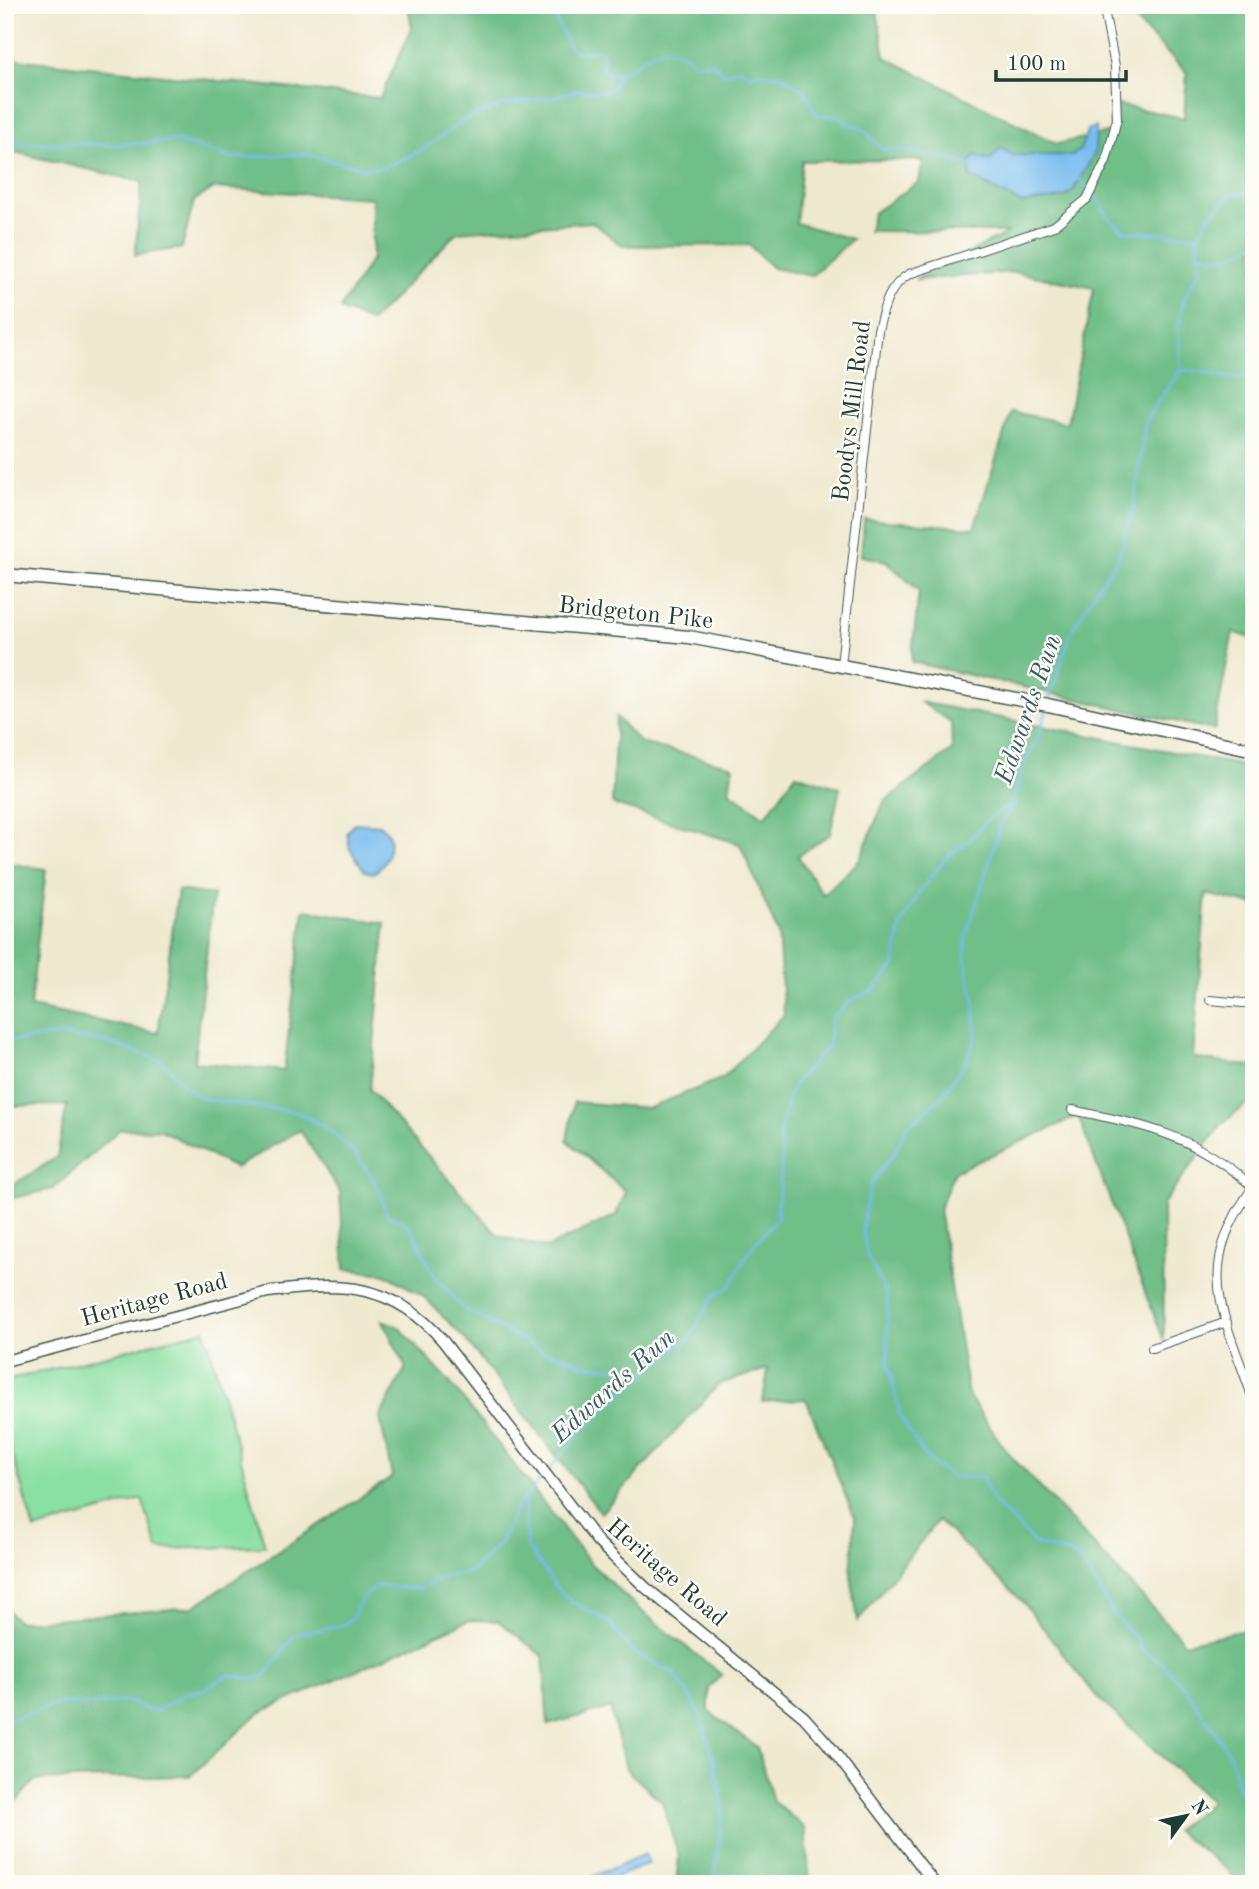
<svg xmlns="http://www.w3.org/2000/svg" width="1259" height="1889" font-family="'Old Standard TT',serif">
<rect width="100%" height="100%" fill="#fdfcf7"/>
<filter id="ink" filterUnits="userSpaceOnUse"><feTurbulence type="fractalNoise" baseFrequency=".0143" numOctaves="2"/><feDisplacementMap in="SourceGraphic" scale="14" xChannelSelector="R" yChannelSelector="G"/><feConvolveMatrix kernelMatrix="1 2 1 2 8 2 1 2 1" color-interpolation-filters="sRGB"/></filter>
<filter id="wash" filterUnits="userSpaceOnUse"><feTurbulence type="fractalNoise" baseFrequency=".00686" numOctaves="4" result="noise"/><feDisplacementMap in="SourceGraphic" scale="28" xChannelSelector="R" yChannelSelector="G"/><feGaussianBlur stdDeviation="1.57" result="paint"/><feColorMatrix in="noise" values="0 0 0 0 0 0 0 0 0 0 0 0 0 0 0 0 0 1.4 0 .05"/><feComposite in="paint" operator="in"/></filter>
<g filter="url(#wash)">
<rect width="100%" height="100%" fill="#efe9cf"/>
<polygon fill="#8adfa2" stroke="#548e6b" stroke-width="2" points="205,1330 265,1546 158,1549 142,1499 34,1530 5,1429 5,1381"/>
<g fill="#6fbe88" stroke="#477e5e" stroke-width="2">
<polygon points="408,5 876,5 885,57 1057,144 1111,132 1113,104 1184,118 1187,73 1135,20 1146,5 1254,5 1254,639 1233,632 1214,730 911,662 919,591 886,561 861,556 864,519 974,528 1011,412 1067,423 1094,288 1014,272 915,280 1009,232 869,231 873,213 919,182 923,160 802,161 796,223 852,239 811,276 773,268 749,245 623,246 592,222 457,232 371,322 340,309 372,258 372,198 214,188 194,201 182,248 135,255 142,182 5,150 5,58 380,98 412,28"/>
<polygon points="920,702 1254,768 1254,905 1206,894 1193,1058 1254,1067 1254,1098 1222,1124 1163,1204 1164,1341 1078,1116 954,1172 939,1209 968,1395 1007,1452 1185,1643 1254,1628 1254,1884 1238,1884 1228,1870 1175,1830 1211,1802 1097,1697 1022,1601 938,1520 858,1621 851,1575 855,1519 806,1399 763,1402 768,1369 719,1384 601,1513 464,1338 423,1296 385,1274 345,1269 340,1192 300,1130 235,1168 161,1130 120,1129 53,1189 5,1200 5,1190 57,1157 67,1105 5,1106 5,863 46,869 30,1007 158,1033 178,890 213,895 194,1062 284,1071 304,910 385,923 370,1090 498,1235 547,1248 616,1215 626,1192 567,1140 574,1102 649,1108 723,1078 784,1015 778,933 740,844 612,804 616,717 641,743 733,766 729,791 765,817 796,774 840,788 830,834 798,856 823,895 859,861 884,802 952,750 951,722"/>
<polygon points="382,1320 399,1327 452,1385 592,1565 640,1610 722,1675 709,1688 709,1712 757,1747 773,1801 805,1828 810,1884 676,1884 679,1857 662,1802 626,1769 610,1708 548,1725 543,1656 498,1621 470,1620 259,1713 190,1776 35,1780 5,1814 5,1608 19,1622 193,1607 392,1477 380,1417 406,1367"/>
</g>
<g fill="#77bcee" stroke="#4b7c91" stroke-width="2">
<polygon points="1096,127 1095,153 1073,191 1065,197 1022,204 970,177 970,163 975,155 990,160 1001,148 1013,155 1073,155 1080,150 1088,129"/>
<path d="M 354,823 L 379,825 L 388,832 C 393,846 386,866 373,873 L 365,871 L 350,849 L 347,833 Z"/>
<polygon points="645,1854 649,1863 601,1884 575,1884"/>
</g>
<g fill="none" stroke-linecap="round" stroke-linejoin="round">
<g stroke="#77bcee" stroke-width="2.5">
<path d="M 549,5 L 570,49 L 578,52 L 599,50 L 604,57 L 602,69 L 608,74 C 639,78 653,25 695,63 L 713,63 L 725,74 L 740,68 L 750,76 L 760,72 L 766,75 L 779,74 L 805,91 L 817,115 L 840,116 L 847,123 L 863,129 L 882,149 C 912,149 943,158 973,166"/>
<polyline points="5,142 114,145 178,141 232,158 305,154 363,168 382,168 421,151 464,120 506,104 554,97 577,90 605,92 612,89 619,75"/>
<polyline points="1080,180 1096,197 1109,218 1124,231 1198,236"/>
<polyline points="1199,253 1217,258 1230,257 1254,244"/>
<path d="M 1180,370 C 1205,369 1231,384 1254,374"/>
<polyline points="1048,702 1070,635 1096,589 1116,562 1123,543 1134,504 1146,419 1181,369 1178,327 1184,298 1200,270 1197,237 1210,215 1227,198 1233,194 1254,191"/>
<polyline points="1047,709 1039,736 1023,766 1013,805 1001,823 965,940 967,971 974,996 976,1037 967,1059 941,1098 908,1125 894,1153 871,1183 862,1227 867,1255 887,1295 888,1363 900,1416 923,1454 941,1470 955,1477 982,1478 995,1504 1036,1544 1073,1555 1082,1562 1115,1616 1139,1641 1139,1647 1163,1664 1187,1690 1229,1753 1239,1789 1246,1795 1254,1794"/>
<path d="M 5,1042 L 61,1035 L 109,1043 L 162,1061 L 193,1094 L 208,1100 L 295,1112 C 332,1127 361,1154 379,1190 C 383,1198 383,1207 387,1216 L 402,1221 L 411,1228 L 434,1276 L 463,1308 L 543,1351 L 573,1359 L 581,1365 L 620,1368 L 638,1378"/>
<polyline points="547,1472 580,1433 638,1378 689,1339 714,1295 730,1287 748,1252 777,1218 782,1161 780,1131 789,1095 797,1080 828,1046 832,1018 850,1001 874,990 894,966 901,925 922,888 949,855 971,839 986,821 1012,803"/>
<polyline points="524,1500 527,1546 557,1588 574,1603 609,1622 633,1652 675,1674 700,1713 718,1776 723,1807 714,1884"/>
<polyline points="5,1721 60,1703 88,1705 128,1701 147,1710 157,1711 186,1693 203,1690 228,1675 253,1679 265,1676 295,1635 343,1625 352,1618 364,1596 377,1586 420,1589 442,1577 471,1572 501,1542 517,1506 543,1477"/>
</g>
</g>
</g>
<g filter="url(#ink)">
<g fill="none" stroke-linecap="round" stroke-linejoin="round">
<defs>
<g id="street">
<polyline points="5,13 7,5"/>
<path d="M 841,665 L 878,330 C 884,307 888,287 909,274 L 1054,226 L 1087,199 L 1106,161 L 1117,119 L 1115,66 L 1103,5"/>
<polyline points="1210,1000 1254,1004"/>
<path d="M 1072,1110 C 1148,1126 1192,1134 1253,1187"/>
<path d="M 1254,1186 C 1192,1270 1224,1313 1254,1402"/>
<polyline points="1152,1348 1227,1322"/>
</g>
<path id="secondary" d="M 5,1361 L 268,1292 C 340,1282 393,1282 443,1341 L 598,1542 L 645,1587 L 804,1717 L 828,1744 L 935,1884"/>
<polyline id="primary" points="5,575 689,637 1048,705 1254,750"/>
</defs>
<use href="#street" stroke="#3e574b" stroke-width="10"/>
<use href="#secondary" stroke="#3e574b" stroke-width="13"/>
<use href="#primary" stroke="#3e574b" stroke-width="15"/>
<use href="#street" stroke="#fff" stroke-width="8"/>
<use href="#secondary" stroke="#fff" stroke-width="10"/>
<use href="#primary" stroke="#fff" stroke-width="12"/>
</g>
</g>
<g text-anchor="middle" stroke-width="5" stroke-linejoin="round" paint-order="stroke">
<g font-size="24" fill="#1f3d34" stroke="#fdfcf7">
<text transform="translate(851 411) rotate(-83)" y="8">Boodys Mill Road</text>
<text transform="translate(636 612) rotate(6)" y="8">Bridgeton Pike</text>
<text transform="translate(154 1299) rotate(-15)" y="8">Heritage Road</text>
<text transform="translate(667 1572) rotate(41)" y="8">Heritage Road</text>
</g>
<g font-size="26" font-style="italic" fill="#355d62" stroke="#fdfcf7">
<text transform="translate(1027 709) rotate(-71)" y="9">Edwards Run</text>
<text transform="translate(612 1385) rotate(-42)" y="9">Edwards Run</text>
</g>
</g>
<rect width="1259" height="1889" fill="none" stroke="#fdfcf7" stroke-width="28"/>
<g transform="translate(1186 1816) rotate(57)" stroke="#fdfcf7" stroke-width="5" paint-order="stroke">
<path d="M0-5L12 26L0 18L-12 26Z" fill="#1f3d34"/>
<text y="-10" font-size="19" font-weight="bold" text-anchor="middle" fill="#1f3d34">N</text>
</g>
<path d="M996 70v10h130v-10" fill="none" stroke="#1f3d34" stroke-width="3.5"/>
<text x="1007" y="70" font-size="21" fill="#1f3d34" stroke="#fdfcf7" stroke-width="5" paint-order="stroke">100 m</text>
</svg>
